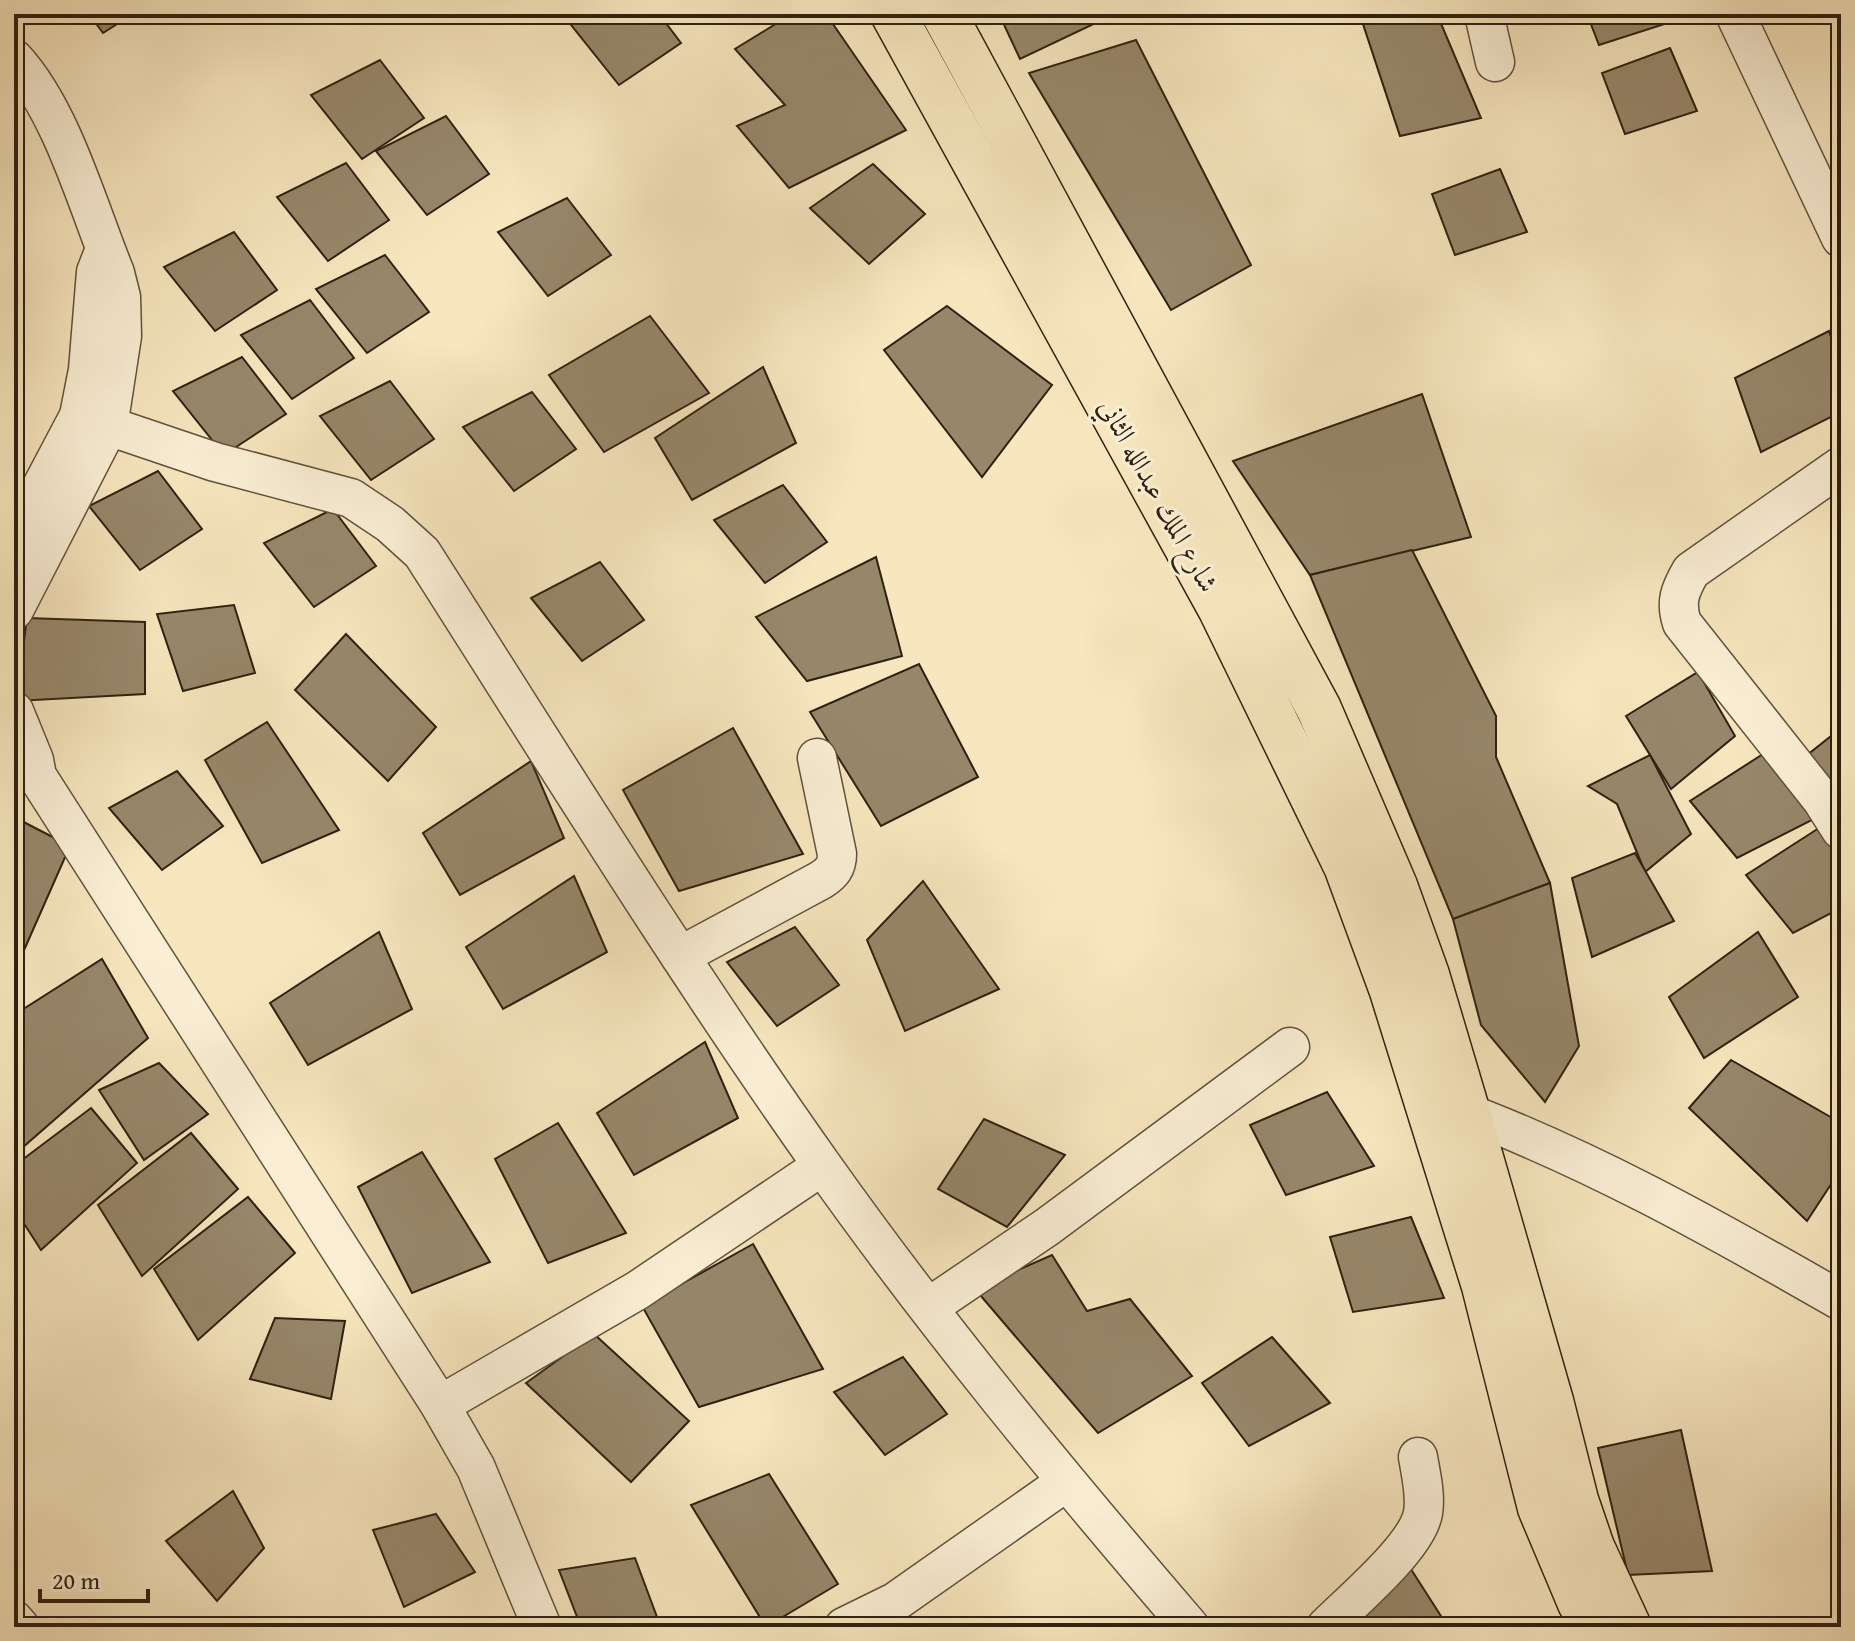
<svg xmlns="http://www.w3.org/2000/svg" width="1855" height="1641" font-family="'Gentium Book Plus',Amiri,serif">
<rect width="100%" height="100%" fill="#f7e6be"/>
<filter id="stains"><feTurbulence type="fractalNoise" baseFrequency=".0025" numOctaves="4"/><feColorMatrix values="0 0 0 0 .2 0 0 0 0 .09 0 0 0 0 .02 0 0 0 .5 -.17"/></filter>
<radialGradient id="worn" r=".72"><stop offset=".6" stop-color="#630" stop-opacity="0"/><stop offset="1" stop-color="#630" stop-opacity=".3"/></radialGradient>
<g fill="#97876a" stroke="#2e2110" stroke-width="2">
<polygon points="89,14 133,14 103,33"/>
<polygon points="582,14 659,14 681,43 619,85 568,21"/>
<polygon points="792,14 826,14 906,130 789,188 737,126 785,105 735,49"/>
<polygon points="999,14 1099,14 1102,20 1020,59"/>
<polygon points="1390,14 1437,14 1481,118 1400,136 1363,24"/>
<polygon points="1587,14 1667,14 1671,22 1599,45"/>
<polygon points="1136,40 1251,265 1171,310 1029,73"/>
<polygon points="1670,48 1697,111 1625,134 1602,73"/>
<polygon points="380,60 424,118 362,159 311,95"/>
<polygon points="446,116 489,174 427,215 376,151"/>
<polygon points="346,163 389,220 328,261 277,197"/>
<polygon points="873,164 925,214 869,264 810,208"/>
<polygon points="1500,169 1527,232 1455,255 1432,194"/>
<polygon points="567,198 611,255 548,296 498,232"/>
<polygon points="234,232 277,290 215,331 164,267"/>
<polygon points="385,255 429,312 367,353 316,289"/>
<polygon points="310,300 354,358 292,399 241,335"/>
<polygon points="947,306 1052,385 982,477 884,350"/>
<polygon points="650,316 709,393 604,452 549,375"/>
<polygon points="1829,331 1841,368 1841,412 1761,452 1735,378"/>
<polygon points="242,357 286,414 224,455 173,391"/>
<polygon points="763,367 796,443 692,500 655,438"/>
<polygon points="390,381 434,439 371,480 320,416"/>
<polygon points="532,392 576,449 514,491 463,427"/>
<polygon points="1422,394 1471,537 1310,575 1233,461"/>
<polygon points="158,471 202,529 140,570 89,506"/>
<polygon points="783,485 827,542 765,583 714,520"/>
<polygon points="333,509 376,566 314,607 264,543"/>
<polygon points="1412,550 1496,716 1496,757 1550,883 1453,919 1310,575"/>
<polygon points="876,557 902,656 807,681 756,617"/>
<polygon points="600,562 644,620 582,661 531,598"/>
<polygon points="234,605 255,673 183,691 157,614"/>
<polygon points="27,618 145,622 145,694 16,701"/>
<polygon points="346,634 436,727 388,781 295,690"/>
<polygon points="919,664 978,777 881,826 810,712"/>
<polygon points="1698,672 1735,736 1671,789 1626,716"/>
<polygon points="267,722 339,830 262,863 205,760"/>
<polygon points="733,728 803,854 679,891 623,790"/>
<polygon points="1841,728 1841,807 1801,760"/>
<polygon points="1763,754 1814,819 1737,858 1690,801"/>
<polygon points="1650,755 1691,834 1645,872 1617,804 1588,786"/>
<polygon points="531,761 564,838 460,895 423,833"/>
<polygon points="177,771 223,826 162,870 109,808"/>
<polygon points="14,817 70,846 21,957 14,953"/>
<polygon points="1819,828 1841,857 1841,908 1793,933 1746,875"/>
<polygon points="1635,853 1674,921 1592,957 1572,878"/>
<polygon points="574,876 607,952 503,1009 466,947"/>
<polygon points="923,881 999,989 905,1031 867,940"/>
<polygon points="1550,883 1579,1046 1545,1102 1481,1025 1453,919"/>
<polygon points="795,927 839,985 777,1026 727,962"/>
<polygon points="379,932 412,1009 308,1065 270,1003"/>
<polygon points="1758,932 1798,997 1704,1058 1669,997"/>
<polygon points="102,959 148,1038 14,1155 14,1015"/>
<polygon points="705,1042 738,1118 634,1175 597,1113"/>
<polygon points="1731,1060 1841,1123 1841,1169 1807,1221 1689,1108"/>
<polygon points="159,1063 208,1114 144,1160 99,1090"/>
<polygon points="1327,1092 1374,1166 1286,1195 1250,1125"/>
<polygon points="91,1108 137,1163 41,1250 14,1208 14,1166"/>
<polygon points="984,1119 1065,1155 1007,1227 938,1189"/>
<polygon points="558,1123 626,1233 548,1263 495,1159"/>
<polygon points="191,1133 238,1189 142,1276 98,1205"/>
<polygon points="422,1152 490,1262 412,1293 358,1187"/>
<polygon points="248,1197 295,1253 198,1340 154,1269"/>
<polygon points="1411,1217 1444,1298 1353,1312 1330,1237"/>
<polygon points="753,1244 823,1369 699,1407 642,1306"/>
<polygon points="1052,1255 1087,1311 1130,1299 1192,1376 1098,1433 975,1289"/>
<polygon points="275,1318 345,1321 331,1399 250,1379"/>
<polygon points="594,1334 689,1421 631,1482 526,1383"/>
<polygon points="1272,1337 1330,1403 1249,1446 1202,1383"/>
<polygon points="903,1357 947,1414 885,1455 834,1392"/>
<polygon points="1681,1430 1712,1571 1628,1575 1598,1448"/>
<polygon points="769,1474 838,1584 766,1627 691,1505"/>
<polygon points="233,1491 264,1548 217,1601 166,1541"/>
<polygon points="436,1514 475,1572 404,1607 373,1530"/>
<polygon points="635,1558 660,1625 581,1627 559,1570"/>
<polygon points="1407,1563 1448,1627 1337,1627"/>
</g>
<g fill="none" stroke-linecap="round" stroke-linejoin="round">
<defs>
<g id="minor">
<polyline points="1484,14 1495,62"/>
<polyline points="1735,14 1841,238"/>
<path d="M 14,59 C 62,111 88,207 115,273 L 121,297 L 122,336 L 108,427 L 14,610"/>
<path d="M 79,416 L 215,462 L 351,498 L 390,524 L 422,553 C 553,758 681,966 822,1165 C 936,1326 1062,1478 1190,1627"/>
<path d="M 1841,466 L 1691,571 C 1680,590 1675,602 1682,623 L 1822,800 L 1841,830"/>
<polyline points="14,539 79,416 88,370 96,272 105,249"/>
<polyline points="14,711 34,760 37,776 440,1405 476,1468 542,1627"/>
<path d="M 680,956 L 821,880 C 832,873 837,867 837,854 L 817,758"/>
<path d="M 1446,1105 C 1584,1155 1714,1228 1841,1301"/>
<polyline points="929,1307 1047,1227 1290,1047"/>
<polyline points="440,1405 638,1290 822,1166"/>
<polyline points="14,1620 20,1627"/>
<polyline points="844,1627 895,1602 1066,1482"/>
<path d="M 1326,1627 C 1352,1601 1417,1547 1423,1513 C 1426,1495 1421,1475 1418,1457"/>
</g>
<g id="major">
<polyline points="893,14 1221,610 1346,866 1392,991 1484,1286 1540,1508 1580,1603 1594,1627"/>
<polyline points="944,14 1319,709 1395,886 1427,975 1468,1113 1551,1401 1576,1500 1592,1547 1629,1627"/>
</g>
</defs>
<use href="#minor" stroke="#60523c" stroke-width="41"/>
<use href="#major" stroke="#2e2110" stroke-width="47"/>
<use href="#minor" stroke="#faefd5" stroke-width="38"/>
<use href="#major" stroke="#f7e6be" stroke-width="44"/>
</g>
<g text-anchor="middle" stroke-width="6" stroke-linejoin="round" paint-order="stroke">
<g font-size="28" fill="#2e2110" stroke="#faefd5">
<text transform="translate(1159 495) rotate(61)" y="10">شارع الملك عبدالله الثاني</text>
</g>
</g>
<rect width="1855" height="1641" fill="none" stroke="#f7e6be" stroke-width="48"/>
<rect x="16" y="16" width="1823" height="1609" fill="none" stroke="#2e2110" stroke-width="4"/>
<rect x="24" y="24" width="1807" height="1593" fill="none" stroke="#2e2110" stroke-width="2"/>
<path d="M40 1589v12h108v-12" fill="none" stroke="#2e2110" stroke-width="4"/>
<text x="52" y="1589" font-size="24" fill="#2e2110" stroke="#faefd5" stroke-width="6" paint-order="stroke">20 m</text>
<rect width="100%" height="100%" filter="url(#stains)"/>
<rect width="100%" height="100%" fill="url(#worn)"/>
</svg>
